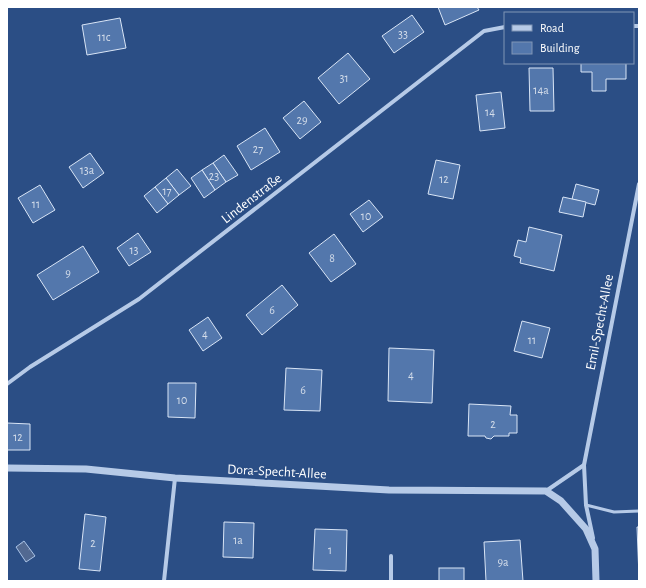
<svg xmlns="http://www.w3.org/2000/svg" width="646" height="588" font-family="'Alegreya Sans',sans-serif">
<defs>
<pattern id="water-ripples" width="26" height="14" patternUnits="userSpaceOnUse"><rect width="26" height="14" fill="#526991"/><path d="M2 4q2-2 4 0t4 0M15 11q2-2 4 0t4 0" fill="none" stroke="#6c80a2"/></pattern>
</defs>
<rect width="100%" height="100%" fill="#2b4e85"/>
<polygon fill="url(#water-ripples)" stroke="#abc4e7" points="24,541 35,556 26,562 16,547"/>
<g fill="#5377ac" stroke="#d9e5f6">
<polygon points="438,7 477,7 479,10 445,25"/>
<polygon points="412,15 424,32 394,53 382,36"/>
<polygon points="120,18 126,48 87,55 82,25"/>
<polygon points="348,53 370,79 339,104 318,78"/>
<polygon points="581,63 626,63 626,79 606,79 606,91 592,91 592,72 581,72"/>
<polygon points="529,68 553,68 554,111 530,111"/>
<polygon points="501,92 505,128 480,131 476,95"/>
<polygon points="304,101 321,122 300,139 283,118"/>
<polygon points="265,128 280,152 251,170 237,146"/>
<polygon points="90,153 104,173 83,188 69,167"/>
<polygon points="224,155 238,175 226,182 213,163"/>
<polygon points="436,160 460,165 453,199 428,194"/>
<polygon points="213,163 226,182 215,190 202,170"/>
<polygon points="177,169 191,186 179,195 166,178"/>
<polygon points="202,170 215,190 204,198 191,178"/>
<polygon points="166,178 179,195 168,204 155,187"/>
<polygon points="576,184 599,190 595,205 572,199"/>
<polygon points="40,185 55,210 33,223 18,198"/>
<polygon points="155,187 168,204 157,213 144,196"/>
<polygon points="563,197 586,202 583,217 559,212"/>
<polygon points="369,200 383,217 363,232 350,214"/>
<polygon points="529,227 562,235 554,271 520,263 521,258 514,256 518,240 526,242"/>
<polygon points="138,233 151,252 129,266 117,248"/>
<polygon points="334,234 356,264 331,282 309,253"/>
<polygon points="83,246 99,272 53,300 37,275"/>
<polygon points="282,285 298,305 262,335 246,315"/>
<polygon points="208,317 222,338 203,351 189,330"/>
<polygon points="522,321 550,328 542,358 514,351"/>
<polygon points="389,348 434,350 432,403 388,401"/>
<polygon points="286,368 322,370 320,411 284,410"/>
<polygon points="168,383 196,383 195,418 168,417"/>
<polygon points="469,404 511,406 510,415 517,415 517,433 509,433 509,436 494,436 491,439 486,438 485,436 468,436"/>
<polygon points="7,423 30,424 30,450 7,450"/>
<polygon points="85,514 106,517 100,571 79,569"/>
<polygon points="224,522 254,523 253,558 223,557"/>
<polygon points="637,527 639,527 639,577"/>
<polygon points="315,529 347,530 346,571 313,570"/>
<polygon points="520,540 523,581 486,581 484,542"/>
<rect x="439" y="568" width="25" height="13"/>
</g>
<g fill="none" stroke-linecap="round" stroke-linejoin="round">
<polyline stroke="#b6cae7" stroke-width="3" points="586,505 614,512 639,511"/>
<g stroke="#b6cae7" stroke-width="4">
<polyline points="633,26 639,26"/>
<polyline points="7,384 30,367 139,299 484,31 505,27"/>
<polyline points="546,491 584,465"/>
<polyline points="593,538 586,505 584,465 639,184"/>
<polyline points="391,556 391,581"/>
<polyline points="164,581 175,478"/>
</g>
<polyline stroke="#b6cae7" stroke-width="7" points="7,468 86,469 175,478 389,490 546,491 561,501 586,529 595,549 596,581"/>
</g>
<g text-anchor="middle" stroke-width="3.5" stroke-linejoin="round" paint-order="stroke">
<g font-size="12" fill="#d4ddea">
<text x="403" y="38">33</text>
<text x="104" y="41">11c</text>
<text x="344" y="82">31</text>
<text x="541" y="94">14a</text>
<text x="490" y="116">14</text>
<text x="302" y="124">29</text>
<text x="258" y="153">27</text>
<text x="87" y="174">13a</text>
<text x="214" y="180">23</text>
<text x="444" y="183">12</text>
<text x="167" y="195">17</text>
<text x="36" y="208">11</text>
<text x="366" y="220">10</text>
<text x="134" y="254">13</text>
<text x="332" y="262">8</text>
<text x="68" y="277">9</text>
<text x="272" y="314">6</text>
<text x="205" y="338">4</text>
<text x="532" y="344">11</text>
<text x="411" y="379">4</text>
<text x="303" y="394">6</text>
<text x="182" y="404">10</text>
<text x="493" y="428">2</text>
<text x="18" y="441">12</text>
<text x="238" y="544">1a</text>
<text x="93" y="547">2</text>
<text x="330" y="554">1</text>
<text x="503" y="566">9a</text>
</g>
<g font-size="14" fill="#fff" stroke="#2b4e85">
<text transform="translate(251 198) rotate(-38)" y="5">Lindenstraße</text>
<text transform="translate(599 322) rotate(-79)" y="5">Emil-Specht-Allee</text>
<text transform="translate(277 471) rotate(3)" y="5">Dora-Specht-Allee</text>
</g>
</g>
<rect width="646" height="588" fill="none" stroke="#ffffff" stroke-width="16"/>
<rect x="504" y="12" width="130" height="52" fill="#2b4e85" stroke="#8095b6"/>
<rect x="512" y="25" width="20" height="6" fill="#b6cae7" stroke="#8095b6"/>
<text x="540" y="32" font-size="12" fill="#ffffff">Road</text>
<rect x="512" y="42" width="20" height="12" fill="#5377ac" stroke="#8095b6"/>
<text x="540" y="52" font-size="12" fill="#ffffff">Building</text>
</svg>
